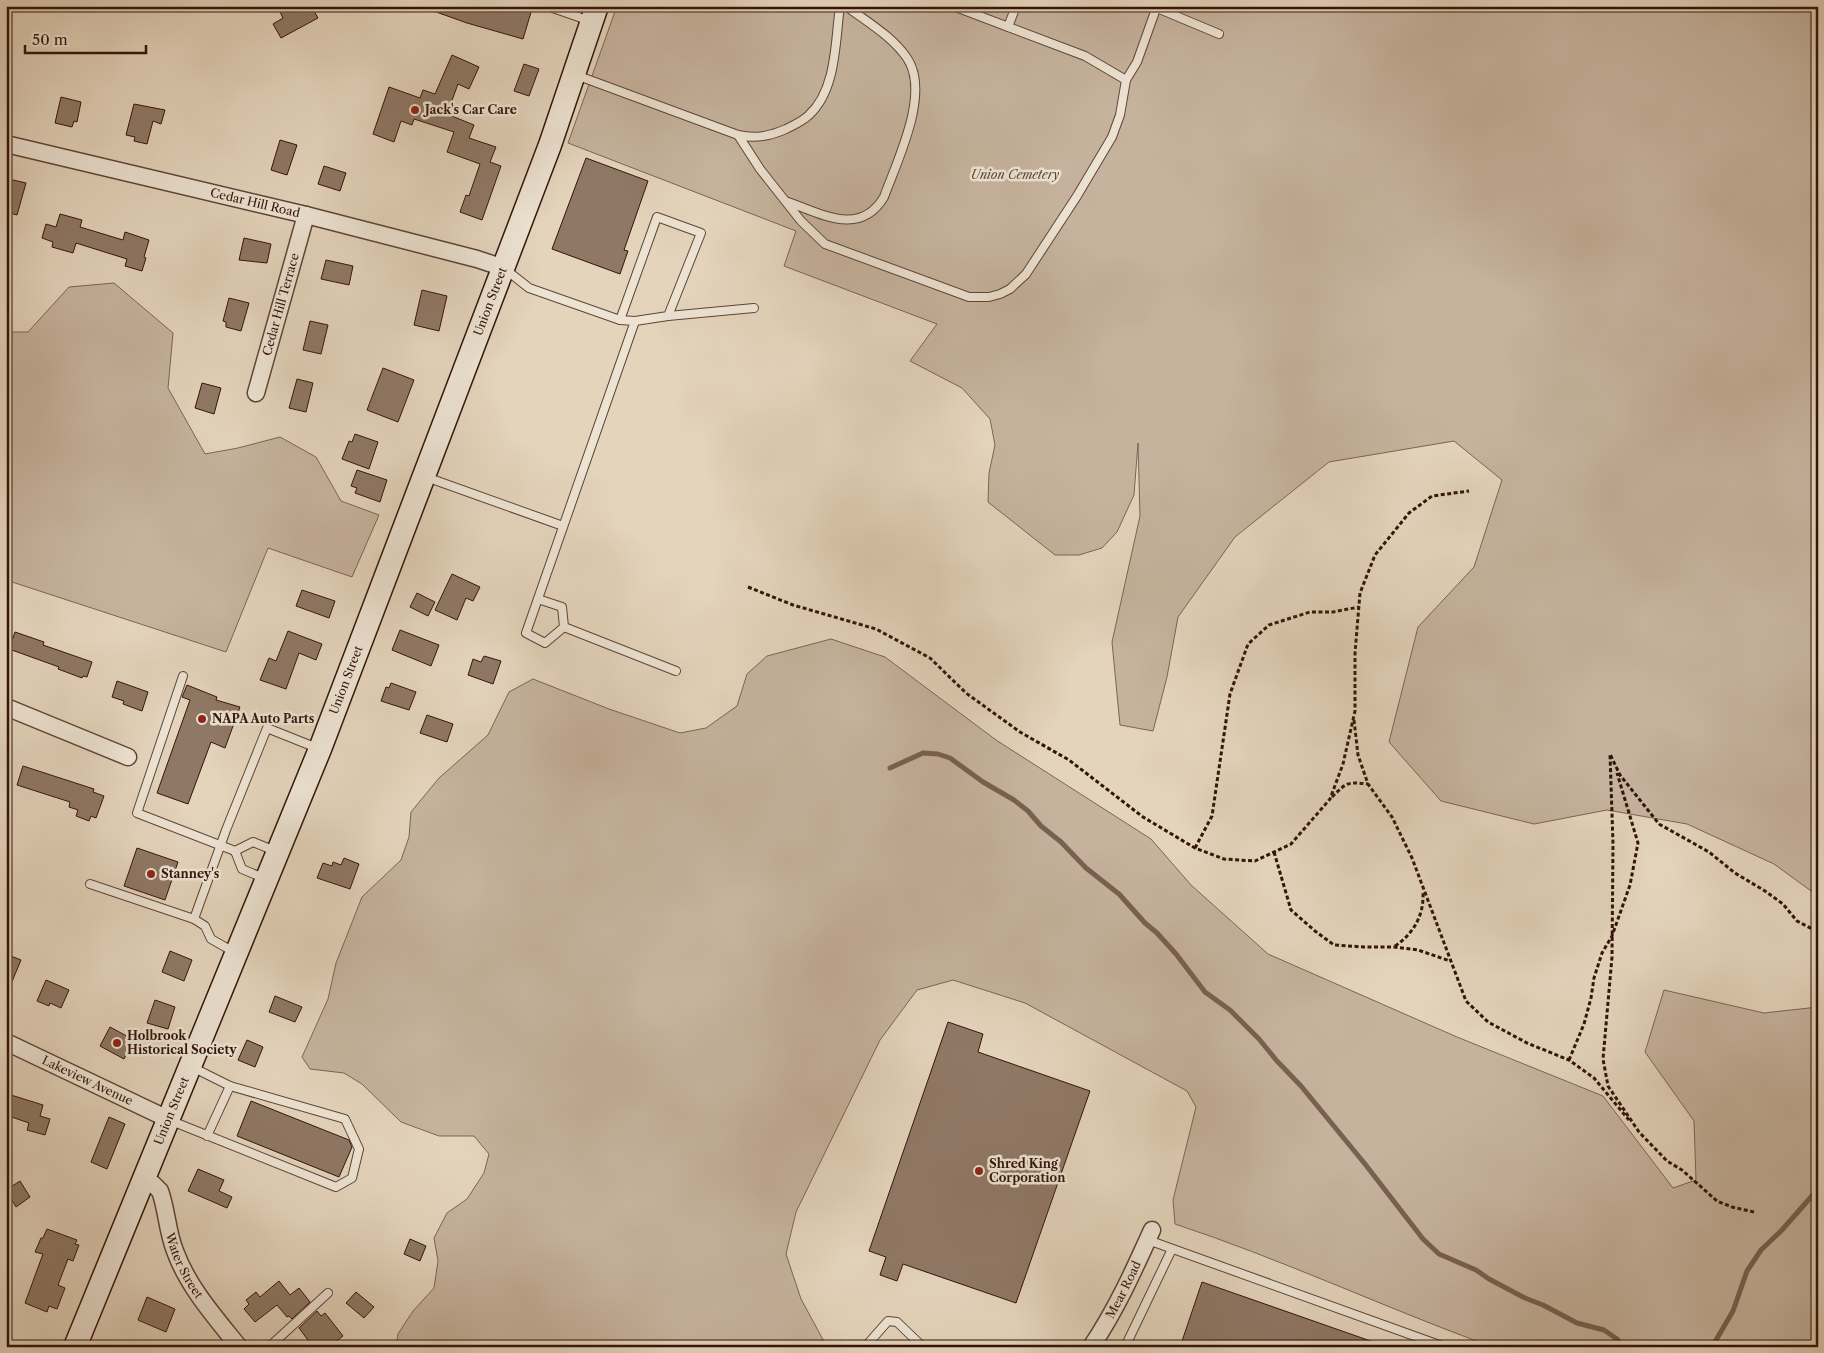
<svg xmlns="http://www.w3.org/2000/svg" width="1824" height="1353" font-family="'Libre Caslon Text',serif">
<rect width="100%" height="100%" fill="#e4d4bc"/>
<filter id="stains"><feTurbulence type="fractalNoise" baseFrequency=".004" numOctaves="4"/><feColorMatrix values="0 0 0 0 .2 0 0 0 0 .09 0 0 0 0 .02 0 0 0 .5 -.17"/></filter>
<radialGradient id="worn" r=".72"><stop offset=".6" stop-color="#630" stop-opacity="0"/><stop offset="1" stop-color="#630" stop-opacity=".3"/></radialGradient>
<g fill="#c6b39e" stroke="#7c6454">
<polygon points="617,6 1818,6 1818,896 1774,864 1687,824 1607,810 1534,824 1441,801 1389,742 1418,627 1474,567 1502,480 1454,441 1329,462 1235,537 1178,617 1167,677 1153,731 1120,725 1112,642 1140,516 1138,443 1134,495 1117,532 1102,548 1079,555 1055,555 988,502 989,473 995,445 990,419 962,388 910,361 937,324 784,266 796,231 568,143"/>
<polygon points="114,283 173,333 168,388 205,454 238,448 280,437 316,457 341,501 379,515 352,577 268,548 226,652 6,580 6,332 28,332 69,287"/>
<path d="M 831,639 L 885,657 L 996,740 L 1151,839 L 1191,885 L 1268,954 L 1457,1037 L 1603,1096 L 1673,1188 L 1696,1180 L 1694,1121 L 1645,1052 L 1664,990 L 1764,1013 L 1818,1007 L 1818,1347 L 1482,1347 L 1479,1342 C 1377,1304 1278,1258 1175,1224 L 1173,1200 L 1196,1107 L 1187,1091 L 1025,1003 L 953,980 L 917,990 L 880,1040 L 796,1212 L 786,1254 L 801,1299 L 827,1347 L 673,1347 L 671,1344 L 645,1347 L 396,1347 L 398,1334 L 413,1311 L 434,1288 L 438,1261 L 434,1238 L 447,1213 L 467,1199 L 484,1173 L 489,1154 L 474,1136 L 439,1136 L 401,1122 L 362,1084 L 344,1073 L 310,1069 L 302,1057 L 328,999 L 336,963 L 362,897 L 401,860 L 409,837 L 411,812 L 439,778 L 488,735 L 509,692 L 533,679 L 609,709 L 680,733 L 706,728 L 737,706 L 747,674 L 767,656 Z"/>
</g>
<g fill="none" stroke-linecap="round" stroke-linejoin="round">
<g stroke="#796050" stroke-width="5">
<polyline points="890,768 923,753 938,754 950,758 983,782 1014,800 1028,811 1041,826 1061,842 1086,868 1119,894 1145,923 1157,933 1176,954 1205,992 1230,1010 1259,1039 1277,1061 1301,1086 1365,1164 1423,1239 1439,1254 1476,1270 1489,1279 1525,1298 1543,1305 1577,1323 1604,1330 1617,1339 1623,1347"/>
<polyline points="1712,1347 1733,1311 1747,1271 1761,1250 1782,1230 1818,1189"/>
</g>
</g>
<g fill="#8f7866" stroke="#331409">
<polygon points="277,6 311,6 318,18 281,38 273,24 283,18"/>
<polygon points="425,6 523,6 532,9 523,39 467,23 425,8"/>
<polygon points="452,55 479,67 469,89 458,84 447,114 474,125 469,138 496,147 490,162 501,166 482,220 460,212 466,195 469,196 480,164 447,152 454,132 414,119 412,125 401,121 394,142 373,134 389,87 420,98 423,90 435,94"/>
<polygon points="524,64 539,69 529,96 514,91"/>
<polygon points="61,97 81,102 77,122 74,121 72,127 55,123"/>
<polygon points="134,104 165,110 161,124 153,121 147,144 134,141 135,137 126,135"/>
<polygon points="280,140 297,145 287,175 271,170"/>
<polygon points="586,158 648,181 624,250 628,251 620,274 552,249"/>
<polygon points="324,166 346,173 340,191 318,184"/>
<polygon points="9,179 26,183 17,215 6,212 6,188"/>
<polygon points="60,214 82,220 80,227 123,240 125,232 149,240 144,257 146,258 142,271 125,266 127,259 76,243 73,253 52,247 53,242 42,238 46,224 56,227"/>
<polygon points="244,238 271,244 267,263 239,260"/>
<polygon points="326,260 353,266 349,285 321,279"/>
<polygon points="422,290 447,296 439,331 414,325"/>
<polygon points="229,298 249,303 241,331 226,327 226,322 223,321"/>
<polygon points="310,321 328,325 321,354 303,350"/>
<polygon points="383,368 414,380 398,422 367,410"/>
<polygon points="297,379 313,383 306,412 289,408"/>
<polygon points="202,383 221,388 214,414 195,408"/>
<polygon points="355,434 378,442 369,469 342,459 349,441 352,442"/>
<polygon points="357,470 387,480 380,502 355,493 357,488 351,486"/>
<polygon points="452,574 480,587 473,601 466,598 457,620 435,610"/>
<polygon points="302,590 335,601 329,618 296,606"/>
<polygon points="417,593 435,602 428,616 410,607"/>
<polygon points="400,630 439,645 431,666 392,650"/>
<polygon points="288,631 322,644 316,660 299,653 286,689 260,680 269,658 276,661"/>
<polygon points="15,632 44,642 43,645 92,662 87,677 83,676 82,678 58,669 59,667 9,649"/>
<polygon points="484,656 501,661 493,684 468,675 473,659 481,662"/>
<polygon points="117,681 148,692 142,711 123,704 124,701 112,697"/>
<polygon points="391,683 416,692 409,710 381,701 386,687 389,688"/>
<polygon points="187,685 217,697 216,700 240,707 225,748 211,742 188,804 157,793 190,700 182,697"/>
<polygon points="427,715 453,724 447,742 420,733"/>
<polygon points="23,766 94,789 93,792 104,796 96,818 91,816 89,821 76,816 78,810 69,807 70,802 17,785"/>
<polygon points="137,848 178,862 165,900 124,886"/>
<polygon points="344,858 359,864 350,889 317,878 323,863 332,866 333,862 341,865"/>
<polygon points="170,951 192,960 184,981 162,972"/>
<polygon points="6,954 21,960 6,996"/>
<polygon points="46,980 69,990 61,1008 50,1003 49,1006 37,1001"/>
<polygon points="275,996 302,1007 295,1022 269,1012"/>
<polygon points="155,1000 175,1007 168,1029 147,1023"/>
<polygon points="948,1022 983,1034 978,1052 1090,1091 1016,1303 903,1264 897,1281 880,1275 886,1257 869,1251"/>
<polygon points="110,1027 134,1040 124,1059 100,1046"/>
<polygon points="247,1040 263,1047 255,1067 238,1060"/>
<polygon points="11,1095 43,1105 40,1116 50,1119 45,1135 27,1130 29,1123 6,1115 6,1109"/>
<polygon points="251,1101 349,1140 352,1147 339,1177 237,1136"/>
<polygon points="109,1117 125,1124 107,1169 91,1162"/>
<polygon points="198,1169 224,1180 219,1191 232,1197 227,1208 188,1191"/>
<polygon points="20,1181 30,1197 16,1207 6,1190"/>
<polygon points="47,1229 77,1240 75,1244 79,1245 73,1261 68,1259 58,1285 65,1288 57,1309 49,1306 47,1312 25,1303 43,1254 35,1252 41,1238 43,1238"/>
<polygon points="410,1239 426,1246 420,1261 404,1254"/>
<polygon points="279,1281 290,1295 299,1288 310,1302 292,1319 289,1316 287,1317 277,1305 255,1322 244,1309 249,1304 246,1300 256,1292 260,1297"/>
<polygon points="1202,1282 1382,1345 1382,1347 1180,1347"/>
<polygon points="356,1292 374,1307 364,1318 346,1303"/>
<polygon points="147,1297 175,1309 166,1332 138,1320"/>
<polygon points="317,1311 321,1316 325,1313 343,1336 329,1347 313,1347 299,1328"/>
</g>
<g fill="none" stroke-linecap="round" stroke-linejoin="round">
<defs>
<g id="service">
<polyline points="547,6 590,21"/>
<polyline points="1157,8 1219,34"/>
<polyline points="1008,27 1016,6"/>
<path d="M 576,75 L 738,135 C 756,139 770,136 786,129 C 794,125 803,121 809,115 C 837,89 835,41 840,6"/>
<polyline points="1126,80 1137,62 1157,6"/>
<polyline points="738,135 760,169 801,221 825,244 969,297 989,297 1000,294 1010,289 1026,274 1077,196 1112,137 1120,115 1126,80 1085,56 953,6"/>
<path d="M 788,202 C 822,214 860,237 884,197 C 897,161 931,93 907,58 C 892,36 867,22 846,6"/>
<polyline points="505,269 529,288 620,320 635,321 526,633 545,643 564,627 676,671"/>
<polyline points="668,316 754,308"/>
<polyline points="620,320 657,217 701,233 668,316 635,321"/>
<polyline points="426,477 563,526"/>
<polyline points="538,599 562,607 564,627"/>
<polyline points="183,676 137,813 235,851 253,842 275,851"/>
<polyline points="235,851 242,869 266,879"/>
<polyline points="90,884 194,919 205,926 211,939 234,952"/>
<polyline points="194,919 226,830 267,728 317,748"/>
<polyline points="169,1120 336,1187 352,1178 359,1149 345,1119 230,1086 192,1067"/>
<polyline points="207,1136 230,1086"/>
<polyline points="1148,1240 1445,1347"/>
<polyline points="269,1347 328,1293"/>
<polyline points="865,1347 888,1321 897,1322 923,1347"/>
<polyline points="1125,1347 1172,1249"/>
</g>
<g id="minor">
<path id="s1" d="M 6,144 L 306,215 L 477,259 L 504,268"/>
<path id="s2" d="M 256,393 L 306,215"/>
<polyline points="6,707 128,757"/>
<path id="s3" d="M 6,1042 L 168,1119"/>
<path id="s4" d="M 144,1179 L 153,1184 L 160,1191 C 167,1210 167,1231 175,1251 C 188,1287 215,1317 239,1347"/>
<path id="s5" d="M 1091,1347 C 1116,1310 1134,1270 1152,1230"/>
</g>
<g id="secondary">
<path id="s6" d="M 75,1347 L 320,749 L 550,145 L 597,6"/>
</g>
</defs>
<use href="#service" stroke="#5f4436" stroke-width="10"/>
<use href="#minor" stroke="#5f4436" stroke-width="19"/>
<use href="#secondary" stroke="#331409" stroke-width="25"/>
<g stroke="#331409" stroke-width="3" stroke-dasharray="4 2.5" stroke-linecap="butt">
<polyline points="748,587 793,605 876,629 930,658 966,693 1020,732 1069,760 1143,817 1195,848 1224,859 1255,861 1291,844 1330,799 1343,764 1355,711 1355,653 1360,593 1375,555 1409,513 1432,496 1469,491"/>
<polyline points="1354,720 1358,755 1368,784 1392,817 1412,858 1466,1001 1488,1022 1527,1043 1569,1060 1594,1078 1629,1120"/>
<path d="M 1332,797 C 1347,782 1347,782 1368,784"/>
<polyline points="1195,848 1212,816 1230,694 1248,644 1269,625 1310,612 1333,612 1359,607"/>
<polyline points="1274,852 1291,910 1315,931 1334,945 1364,947 1394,947 1418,950 1450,961"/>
<path d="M 1395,946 C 1413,934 1424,916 1423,893"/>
<polyline points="1569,1060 1584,1024 1591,998 1594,978 1602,953 1612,936 1630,885 1638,843 1617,773"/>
<polyline points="1754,1212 1732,1207 1717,1201 1682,1170 1667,1161 1639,1132 1608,1086 1603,1059 1612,957 1613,844 1610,754 1620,775 1659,824 1709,852 1735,873 1765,891 1783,904 1797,921 1818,932"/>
</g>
<use href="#service" stroke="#ede3d3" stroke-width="8"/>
<use href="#minor" stroke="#ede3d3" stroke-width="16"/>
<use href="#secondary" stroke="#ede3d3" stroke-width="22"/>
</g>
<g fill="#8f2418" stroke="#ede3d3" stroke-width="2">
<circle cx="415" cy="110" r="5"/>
<circle cx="202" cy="719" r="5"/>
<circle cx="151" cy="874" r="5"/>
<circle cx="117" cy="1043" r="5"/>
<circle cx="979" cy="1171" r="5"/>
</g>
<g text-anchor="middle" stroke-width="5" stroke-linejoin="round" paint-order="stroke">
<g font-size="12" font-weight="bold" fill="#331409" stroke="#ede3d3" text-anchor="start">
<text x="425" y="114">Jack's Car Care</text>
<text x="212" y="723">NAPA Auto Parts</text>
<text x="161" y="878">Stanney's</text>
<text x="127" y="1040">Holbrook<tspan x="127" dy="14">Historical Society</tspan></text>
<text x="989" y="1168">Shred King<tspan x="989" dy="14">Corporation</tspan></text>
</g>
<g font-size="12" font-style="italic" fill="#5f4436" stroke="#ede3d3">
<text x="1015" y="179">Union Cemetery</text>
</g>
<g font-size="12" fill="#331409" stroke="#ede3d3">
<text dy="4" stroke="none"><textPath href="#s1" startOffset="256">Cedar Hill Road</textPath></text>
<text dy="4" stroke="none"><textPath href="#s6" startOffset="1125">Union Street</textPath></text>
<text dy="4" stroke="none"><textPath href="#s2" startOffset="92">Cedar Hill Terrace</textPath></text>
<text dy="4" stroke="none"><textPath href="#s6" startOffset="720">Union Street</textPath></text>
<text dy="4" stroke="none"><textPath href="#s3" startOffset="90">Lakeview Avenue</textPath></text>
<text dy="4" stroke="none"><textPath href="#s6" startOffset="255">Union Street</textPath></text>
<text dy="4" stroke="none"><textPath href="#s4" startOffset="99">Water Street</textPath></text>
<text dy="4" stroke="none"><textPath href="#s5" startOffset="66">Mear Road</textPath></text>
</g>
</g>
<rect width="1824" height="1353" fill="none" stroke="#e4d4bc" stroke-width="25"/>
<rect x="8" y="8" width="1809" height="1338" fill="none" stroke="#331409" stroke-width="2.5"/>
<rect x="12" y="12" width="1799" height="1328" fill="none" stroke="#331409"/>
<path d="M25 45v8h121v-8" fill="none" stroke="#331409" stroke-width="2.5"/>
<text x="32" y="45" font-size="15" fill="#331409" stroke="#ede3d3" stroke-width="4" paint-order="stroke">50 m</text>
<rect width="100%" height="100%" filter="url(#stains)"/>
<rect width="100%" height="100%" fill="url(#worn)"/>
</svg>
